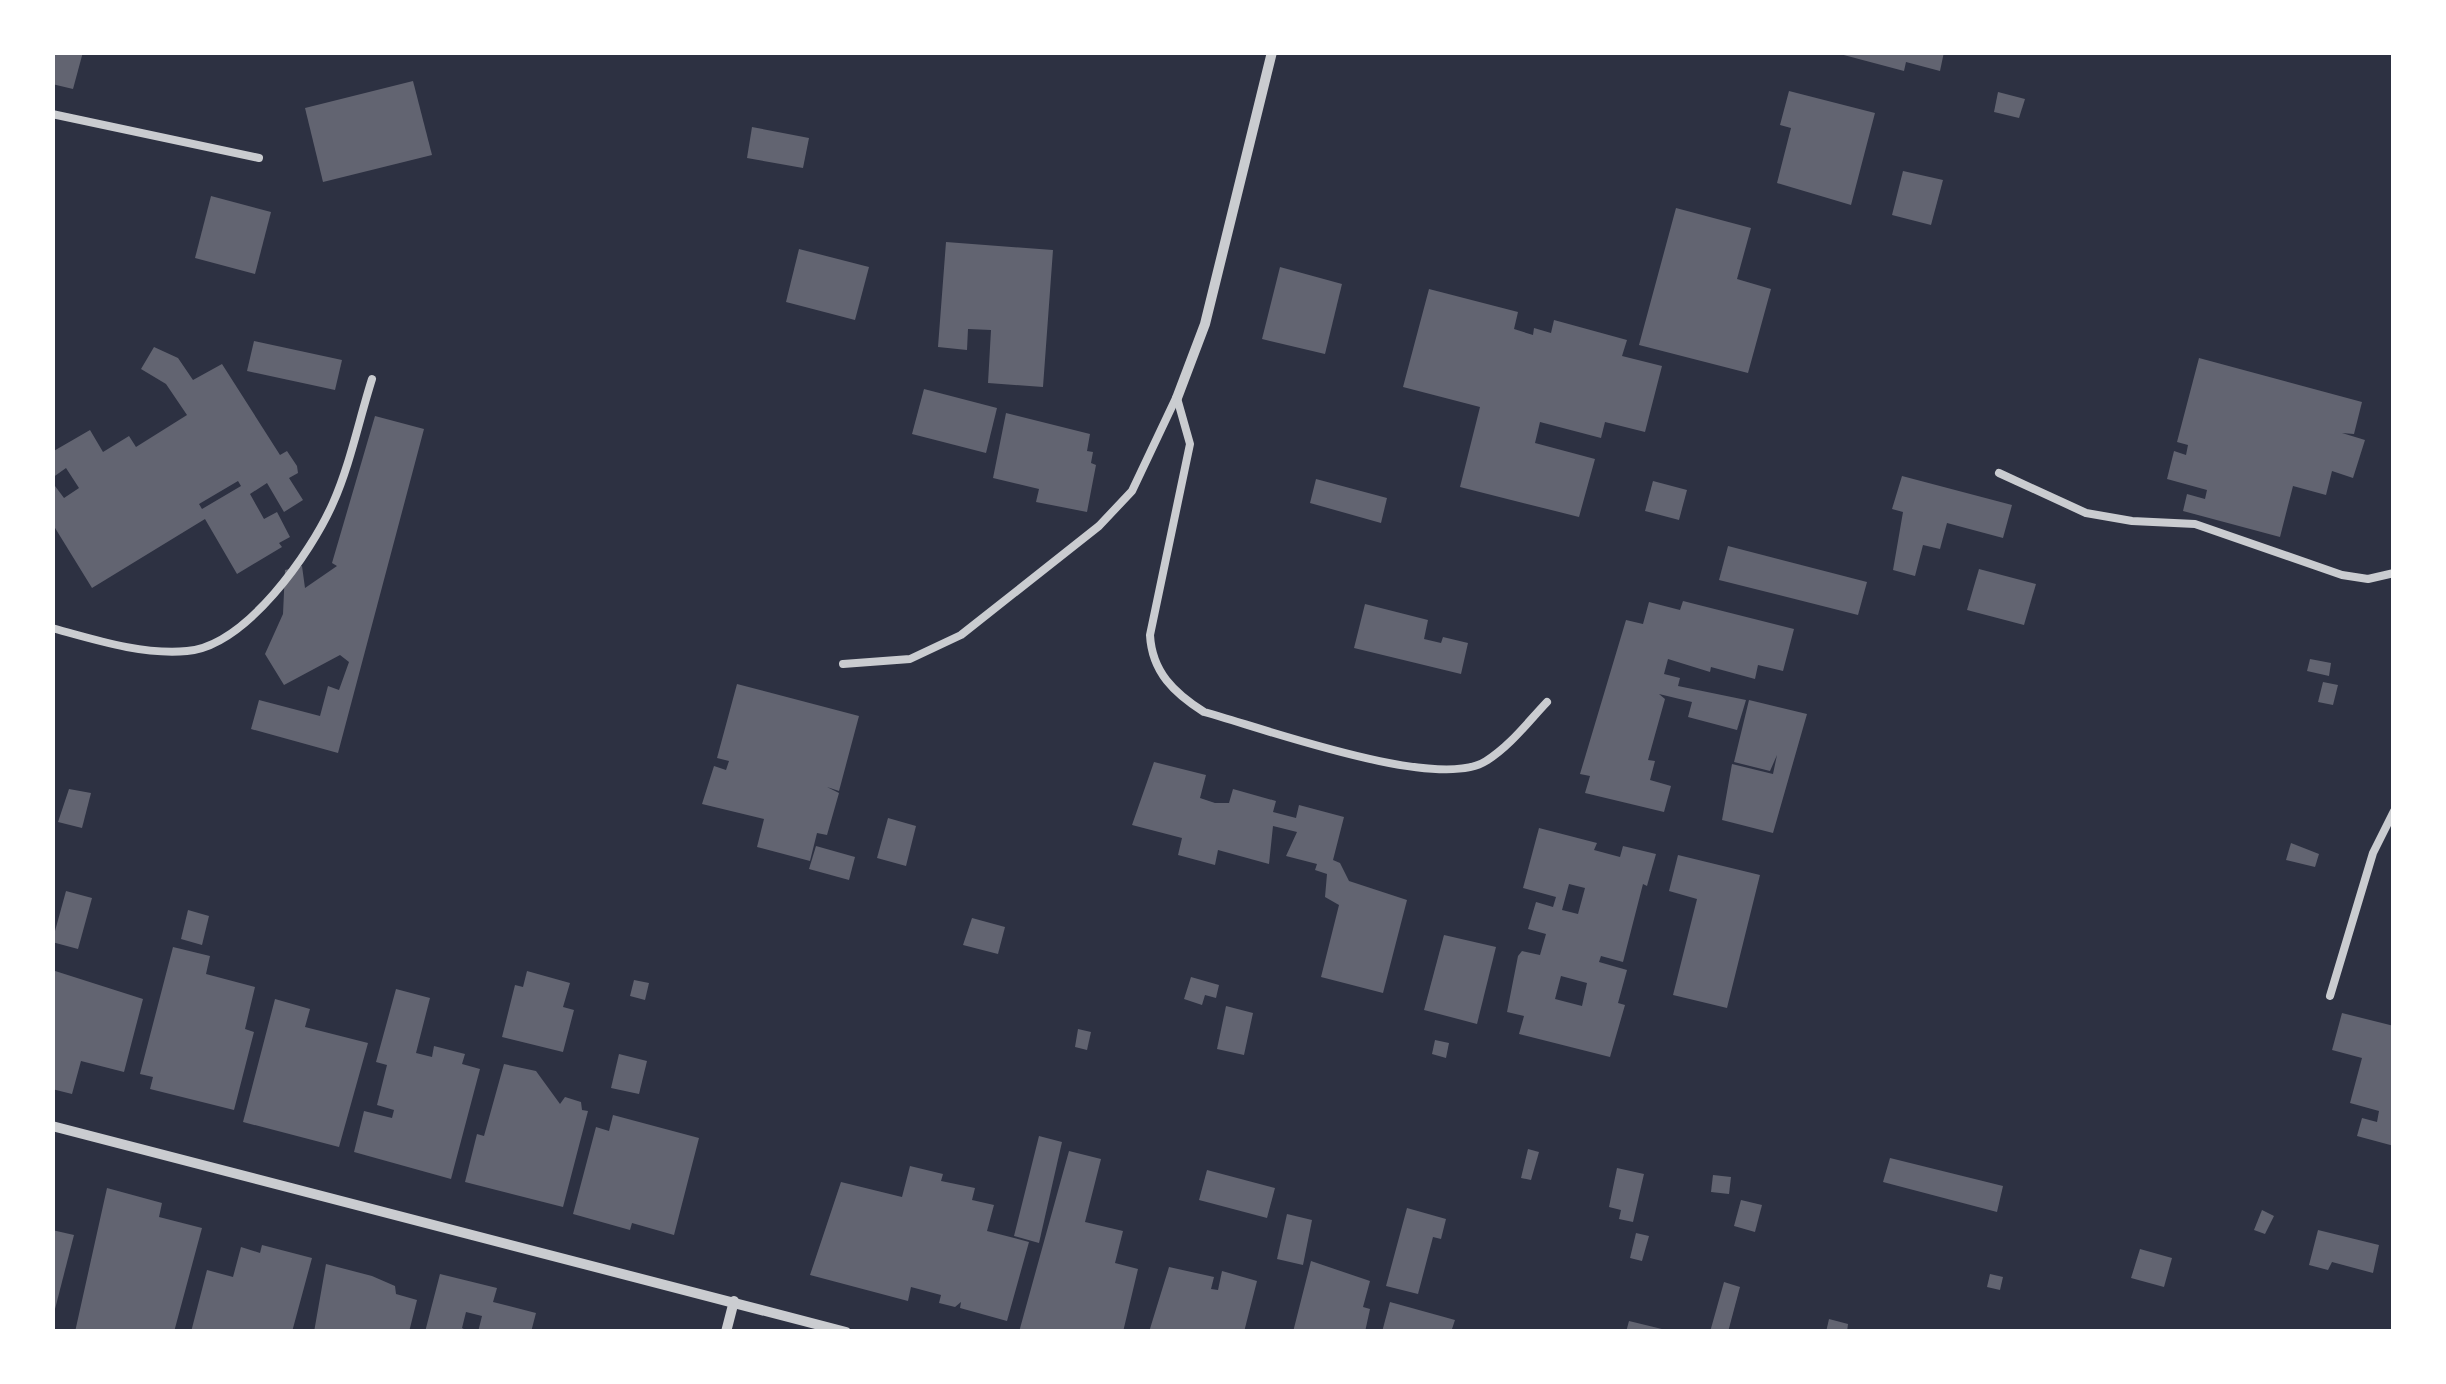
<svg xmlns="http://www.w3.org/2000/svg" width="2446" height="1384" font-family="Raleway,sans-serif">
<rect width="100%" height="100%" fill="#2d3142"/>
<g fill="#626471" fill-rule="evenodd">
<polygon points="52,52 83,52 73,89 52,84"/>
<polygon points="1944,52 1940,71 1906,62 1904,71 1840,54"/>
<polygon points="413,81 432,155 323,182 305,108"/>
<polygon points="1789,91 1875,113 1851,205 1777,183 1791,128 1780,125"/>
<polygon points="1998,92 2025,99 2019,118 1994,112"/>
<polygon points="752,127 809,138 803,168 747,158"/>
<polygon points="1903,171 1943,180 1931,225 1892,215"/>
<polygon points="211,196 271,212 255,274 195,258"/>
<polygon points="1676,208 1751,228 1737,279 1771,289 1748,373 1639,345"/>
<polygon points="946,242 1053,250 1043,387 988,383 991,330 968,329 967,350 938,347"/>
<polygon points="799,249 869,267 855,320 786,302"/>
<polygon points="1280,267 1342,284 1325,354 1262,339"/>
<polygon points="1429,289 1518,312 1514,329 1533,335 1534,328 1551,333 1554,320 1627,340 1622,356 1662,366 1645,432 1605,422 1601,438 1540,422 1535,443 1595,459 1579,517 1460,487 1480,407 1403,387"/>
<polygon points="254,341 342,360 335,390 247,371"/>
<path d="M 154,347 L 178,358 L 193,380 L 222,364 L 280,455 L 287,451 L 297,466 L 298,473 L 289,478 L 303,500 L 284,512 L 267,483 L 250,494 L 264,519 L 277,512 L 290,537 L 279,543 L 282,547 L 237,574 L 205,519 L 92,588 L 52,523 L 52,482 L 64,498 L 79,488 L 66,468 L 52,478 L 52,452 L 90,430 L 103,452 L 129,436 L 136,447 L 187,415 L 166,384 L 141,369 ZM 238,481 L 241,486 L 202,509 L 199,504 Z"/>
<polygon points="2199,358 2362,402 2354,434 2342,433 2365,440 2353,478 2332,471 2326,495 2293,486 2280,537 2183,511 2187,494 2205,499 2207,490 2167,479 2174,451 2186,455 2188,445 2177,442"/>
<polygon points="924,389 997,408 986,453 912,434"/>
<polygon points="1006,413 1090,434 1087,451 1093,452 1091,463 1096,465 1087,512 1036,502 1039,489 993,478"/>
<polygon points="375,416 424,429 338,753 251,729 259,700 320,716 328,686 339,690 349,662 340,655 284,685 265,654 283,614 285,570 302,566 305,588 337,566 332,563"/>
<polygon points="1902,476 2012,505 2003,538 1947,523 1940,549 1923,545 1915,576 1893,570 1903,512 1892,509"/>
<polygon points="1316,479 1387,498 1381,523 1310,503"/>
<polygon points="1653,481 1687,490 1679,520 1645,511"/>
<polygon points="1728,546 1867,582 1858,615 1719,580"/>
<polygon points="1979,569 2036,584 2024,625 1967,610"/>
<polygon points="1683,601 1794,629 1783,671 1758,665 1755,679 1711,667 1710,672 1668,659 1664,674 1680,678 1678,686 1746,700 1737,730 1688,717 1692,702 1659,694 1665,699 1648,760 1655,761 1650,780 1671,786 1664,812 1585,793 1590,776 1580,774 1626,620 1643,624 1649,602 1680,610"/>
<polygon points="1365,604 1428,620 1424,639 1441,643 1443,637 1468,643 1461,674 1354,648"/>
<polygon points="2310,659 2331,663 2329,676 2307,671"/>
<polygon points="2323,682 2338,685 2333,705 2318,702"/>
<polygon points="737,684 859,716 839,791 827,787 839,793 827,835 817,833 810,861 757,847 764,819 702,804 714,766 726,770 729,761 717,758"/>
<polygon points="1749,700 1807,714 1773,833 1722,820 1732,764 1773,774 1777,755 1770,771 1734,762"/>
<polygon points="1154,762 1206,775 1200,798 1215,803 1229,803 1233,789 1276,801 1273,812 1296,818 1299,805 1344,817 1333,860 1340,863 1349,881 1407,900 1383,993 1321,977 1339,905 1325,897 1327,874 1315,870 1317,864 1286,856 1297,832 1273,826 1269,864 1218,850 1215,865 1178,855 1182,838 1132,825"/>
<polygon points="69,789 91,793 82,828 58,822"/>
<polygon points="888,818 916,826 906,866 877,858"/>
<path d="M 1539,828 L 1597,843 L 1594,850 L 1620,857 L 1623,846 L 1656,854 L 1647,886 L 1643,884 L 1623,962 L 1601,956 L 1599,962 L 1627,970 L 1618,1003 L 1625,1005 L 1610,1057 L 1519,1034 L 1524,1016 L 1507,1012 L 1518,956 L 1522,951 L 1540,955 L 1546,934 L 1528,929 L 1536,902 L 1553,907 L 1556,897 L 1523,888 ZM 1569,884 L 1585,888 L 1578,914 L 1562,910 ZM 1561,976 L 1587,983 L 1582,1006 L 1555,999 Z"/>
<polygon points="2291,843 2319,854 2315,867 2286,860"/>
<polygon points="816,846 855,857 849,880 809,869"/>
<polygon points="1678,855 1760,875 1727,1008 1673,995 1697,899 1669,891"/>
<polygon points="66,891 92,898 78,949 52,942"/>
<polygon points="188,910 209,916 202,945 181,939"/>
<polygon points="972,918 1005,927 998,954 963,945"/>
<polygon points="1444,935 1496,947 1477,1024 1424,1010"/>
<polygon points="173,947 210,956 206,974 255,987 245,1029 254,1032 234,1110 150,1089 153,1077 140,1074"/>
<polygon points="52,970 143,999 124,1072 81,1061 72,1094 52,1089"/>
<polygon points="527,971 570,983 563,1007 574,1010 563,1052 502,1037 515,985 523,987"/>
<polygon points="1191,977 1219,985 1216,998 1205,995 1202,1005 1184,999"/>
<polygon points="634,980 649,983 645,1000 630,996"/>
<polygon points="396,989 430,998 416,1053 432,1057 434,1046 465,1054 462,1064 480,1069 451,1179 354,1152 364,1111 392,1118 394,1110 377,1105 387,1065 376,1062"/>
<polygon points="275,999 310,1009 305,1027 368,1043 339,1147 243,1122"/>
<polygon points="1226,1006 1253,1013 1244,1055 1217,1049"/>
<polygon points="2342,1013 2394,1026 2394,1146 2357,1136 2362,1118 2377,1122 2379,1111 2350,1103 2362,1058 2332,1050"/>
<polygon points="1078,1029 1091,1032 1087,1050 1075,1047"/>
<polygon points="1435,1040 1449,1043 1446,1058 1432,1054"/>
<polygon points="619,1054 647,1061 639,1094 611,1088"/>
<polygon points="504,1064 536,1071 560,1104 565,1097 581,1102 582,1110 588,1111 563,1207 465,1182 477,1134 484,1136"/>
<polygon points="613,1115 699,1138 674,1235 632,1223 630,1230 573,1214 596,1127 609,1131"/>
<polygon points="1039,1136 1062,1142 1039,1243 1014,1236"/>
<polygon points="1528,1149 1539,1152 1531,1180 1521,1178"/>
<polygon points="1069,1151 1101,1159 1085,1222 1123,1231 1115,1263 1138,1269 1123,1332 1019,1332"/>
<polygon points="1890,1158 2003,1186 1997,1212 1883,1182"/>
<polygon points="910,1166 943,1174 941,1181 975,1188 972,1200 994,1205 987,1231 1029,1242 1007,1321 960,1308 961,1302 955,1307 939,1303 941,1295 911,1287 908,1301 810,1275 841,1182 902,1197"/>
<polygon points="1617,1168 1644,1174 1633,1222 1619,1219 1621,1210 1609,1207"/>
<polygon points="1207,1170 1275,1188 1267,1218 1199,1200"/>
<polygon points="1713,1175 1731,1177 1729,1194 1711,1192"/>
<polygon points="107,1188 162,1203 159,1217 202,1228 174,1332 75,1332"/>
<polygon points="1741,1200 1762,1205 1755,1232 1734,1226"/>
<polygon points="1407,1208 1446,1219 1441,1239 1433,1237 1418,1294 1386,1286"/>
<polygon points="2262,1210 2274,1216 2265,1234 2254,1230"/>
<polygon points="1287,1214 1312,1220 1303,1265 1277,1259"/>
<polygon points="52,1230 74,1235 54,1313 52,1313"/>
<polygon points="2318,1230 2379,1245 2373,1273 2332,1262 2328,1270 2309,1265"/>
<polygon points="1636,1233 1649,1236 1642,1261 1630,1258"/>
<polygon points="262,1245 312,1258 292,1332 191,1332 207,1270 233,1277 241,1247 260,1253"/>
<polygon points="2140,1249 2172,1258 2164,1287 2131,1278"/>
<polygon points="1311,1261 1370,1281 1363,1307 1370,1309 1365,1332 1293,1332"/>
<polygon points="326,1264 372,1276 395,1286 396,1294 417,1300 409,1332 314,1332"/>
<polygon points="1169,1267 1214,1277 1211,1289 1218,1290 1222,1271 1257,1281 1244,1332 1149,1332"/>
<polygon points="440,1274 497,1288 493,1302 536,1313 531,1332 478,1332 482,1316 466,1312 462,1328 469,1332 425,1332"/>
<polygon points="1990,1274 2003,1277 2000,1290 1987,1287"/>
<polygon points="1724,1282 1740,1287 1728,1332 1710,1332"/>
<polygon points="1390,1302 1455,1320 1451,1332 1382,1332"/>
<polygon points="1829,1319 1848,1324 1847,1332 1826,1332"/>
<polygon points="1629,1321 1666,1330 1665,1332 1626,1332"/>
</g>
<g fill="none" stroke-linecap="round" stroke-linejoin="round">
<g stroke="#caccd0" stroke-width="8">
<polyline points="52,114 259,158"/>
<path d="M 1177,398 L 1190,444 L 1150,635 C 1152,672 1174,693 1204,712 C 1263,728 1438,792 1486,761 C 1510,746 1528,722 1547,702"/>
<polyline points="1999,473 2086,513 2132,521 2195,524 2342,575 2368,579 2394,573"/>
<path d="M 52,628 C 96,640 142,655 187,651 C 246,646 311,553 333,503 C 350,465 359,420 372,379"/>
<polyline points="843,664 910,659 961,635 1099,526 1132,491 1176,398"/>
<polyline points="2330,996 2373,853 2394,811"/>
</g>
<g stroke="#caccd0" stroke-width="10">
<polyline points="1177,398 1205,324 1272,52"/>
<polyline points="52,1126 846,1332"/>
<polyline points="726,1332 734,1301"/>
</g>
</g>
<rect width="2446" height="1384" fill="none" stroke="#ffffff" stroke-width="110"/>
</svg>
